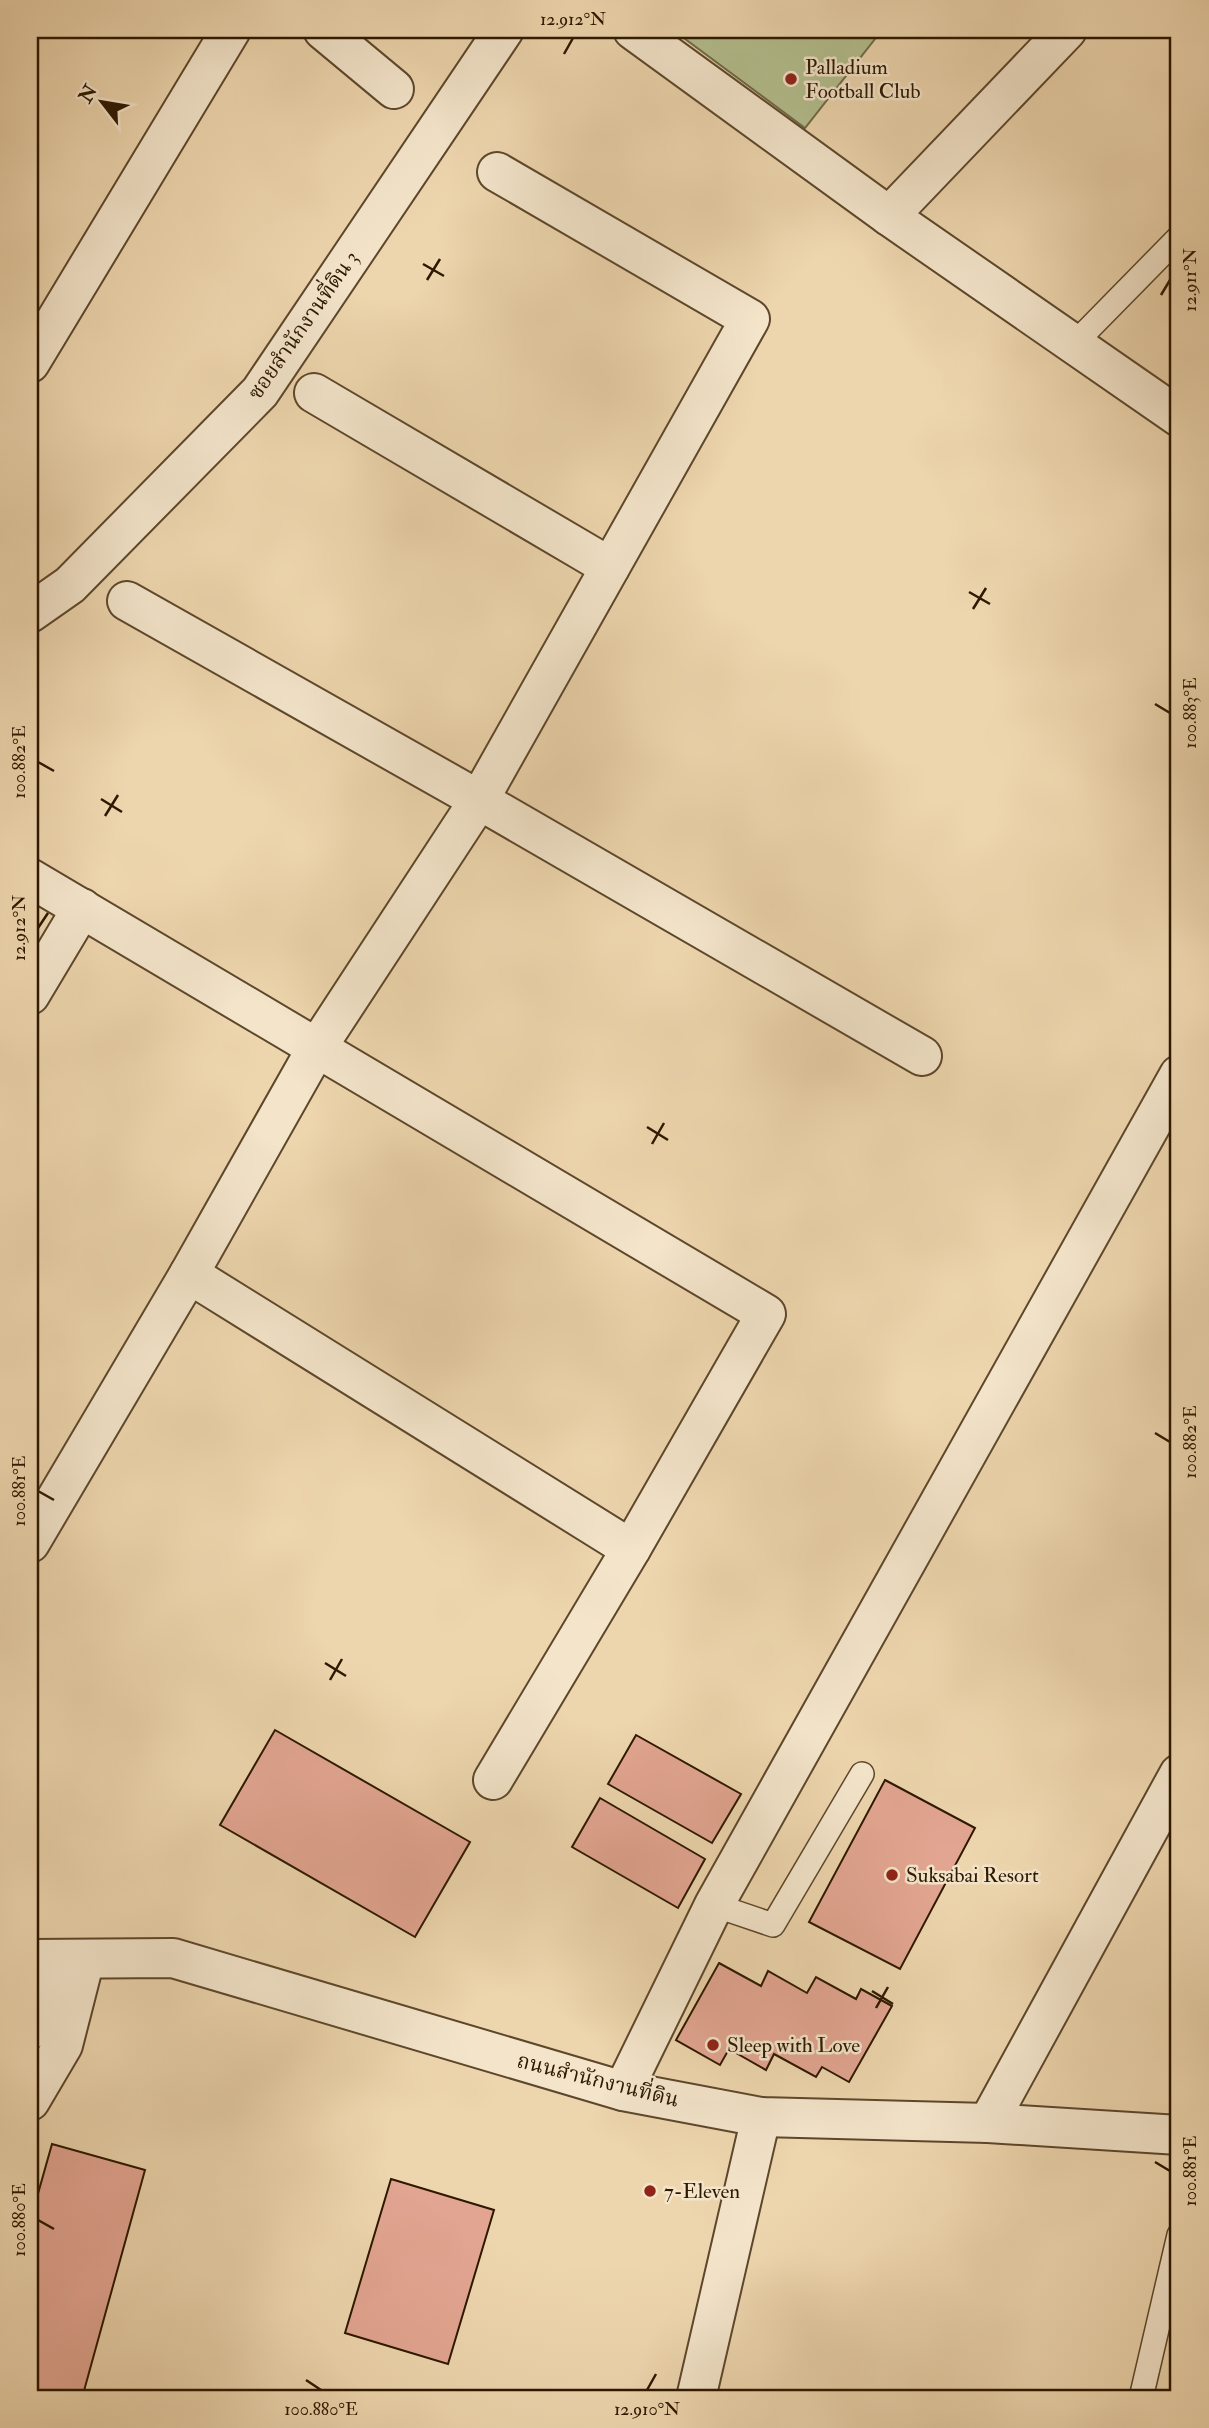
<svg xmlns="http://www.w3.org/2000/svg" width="1209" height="2428" font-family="'IM FELL Double Pica','Noto Serif Thai',serif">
<rect width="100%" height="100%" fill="#edd5ad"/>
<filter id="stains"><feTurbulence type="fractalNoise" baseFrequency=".00286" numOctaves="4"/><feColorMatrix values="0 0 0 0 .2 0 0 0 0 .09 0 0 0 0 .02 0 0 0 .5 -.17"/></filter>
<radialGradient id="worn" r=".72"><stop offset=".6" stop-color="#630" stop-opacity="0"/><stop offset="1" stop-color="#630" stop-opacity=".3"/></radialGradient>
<polygon fill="#b3be8e" stroke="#706b47" stroke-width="2" points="673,30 882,30 805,128"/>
<g fill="#e2a591" stroke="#2d1800" stroke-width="2">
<polygon points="275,1730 470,1842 415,1937 220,1825"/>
<polygon points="636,1735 741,1794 712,1843 608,1784"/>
<polygon points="885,1780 975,1828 900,1969 809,1922"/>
<polygon points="600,1798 705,1859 678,1908 572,1847"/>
<polygon points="30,1827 37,1831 30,1844"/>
<polygon points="719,1963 761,1986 768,1971 807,1993 816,1977 856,1999 861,1989 892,2006 849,2082 822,2067 816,2077 774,2054 766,2070 729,2049 720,2065 676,2040"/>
<polygon points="52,2144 145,2170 82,2398 63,2398 30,2389 30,2222"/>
<polygon points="391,2179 494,2210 448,2364 345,2333"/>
</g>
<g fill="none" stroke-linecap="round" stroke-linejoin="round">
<defs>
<g id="service">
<polyline points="1074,344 1179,237"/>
<polyline points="714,1905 773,1925 862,1774"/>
<polyline points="1141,2398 1179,2235"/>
</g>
<g id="minor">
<polyline points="323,30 394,89"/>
<polyline points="633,30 889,216 1179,417"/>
<polyline points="889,216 1067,30"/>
<polyline points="30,363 231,30"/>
<polyline points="314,393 610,567"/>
<polyline points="127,601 479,800 922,1056"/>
<polyline points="30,613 70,585 260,392 504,30"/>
<polyline points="30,878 766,1314 631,1549 493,1780"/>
<polyline points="30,995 82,908"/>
<polyline points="189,1274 631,1549"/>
<polyline points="30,1543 189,1274 316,1049 479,800 750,319 497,172"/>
<polyline points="30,2030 47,1959"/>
<polyline points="623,2091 714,1905 1179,1075"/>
<polyline points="30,2101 63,2045 85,1959"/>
<polyline points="988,2123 1179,1774"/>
<polyline points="696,2398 761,2117"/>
</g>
<polyline id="tertiary" points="30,1959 173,1958 623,2091 761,2117 988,2123 1179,2135"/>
</defs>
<use href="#service" stroke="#5d472b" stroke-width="26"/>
<use href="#minor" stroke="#5d472b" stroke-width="42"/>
<use href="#tertiary" stroke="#5d472b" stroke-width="42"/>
<use href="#service" stroke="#f3e4ca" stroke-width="23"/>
<use href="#minor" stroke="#f3e4ca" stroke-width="38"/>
<use href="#tertiary" stroke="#f3e4ca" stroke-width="38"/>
</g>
<path fill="none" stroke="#2d1800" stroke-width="2.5" d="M 564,54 L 573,38M 423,264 L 444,276M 427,280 L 440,259M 1161,295 L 1170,280M 969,592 L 990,604M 973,609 L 986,588M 1155,704 L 1170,713M 38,762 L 54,771M 101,799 L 122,812M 105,816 L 118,795M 38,928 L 48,913M 647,1127 L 668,1140M 652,1144 L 664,1123M 1155,1433 L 1170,1442M 38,1491 L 54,1500M 325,1663 L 346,1676M 330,1680 L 342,1659M 872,1991 L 893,2004M 876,2008 L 888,1987M 1155,2162 L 1170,2171M 38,2220 L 54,2229M 306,2380 L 321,2390M 647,2390 L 656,2374"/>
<g fill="#8f2418" stroke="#f3e4ca" stroke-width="2.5">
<circle cx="791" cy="79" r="7"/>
<circle cx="892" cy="1875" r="7"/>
<circle cx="713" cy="2045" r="7"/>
<circle cx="650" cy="2191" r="7"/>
</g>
<g text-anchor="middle" stroke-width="5" stroke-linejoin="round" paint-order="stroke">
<g font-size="21" fill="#2d1800" stroke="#f3e4ca" text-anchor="start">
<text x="805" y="74">Palladium<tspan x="805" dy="24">Football Club</tspan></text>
<text x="906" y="1882">Suksabai Resort</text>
<text x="727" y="2052">Sleep with Love</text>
<text x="664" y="2198">7-Eleven</text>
</g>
<g font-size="21" fill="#2d1800" stroke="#f3e4ca">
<text transform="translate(303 325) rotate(-55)" y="7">ซอยสำนักงานที่ดิน 3</text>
<text transform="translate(598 2080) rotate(14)" y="7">ถนนสำนักงานที่ดิน</text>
</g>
</g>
<rect width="1209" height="2428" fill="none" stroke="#edd5ad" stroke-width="77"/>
<g transform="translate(102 102) rotate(301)" stroke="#f3e4ca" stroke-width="5" paint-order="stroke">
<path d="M0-5L12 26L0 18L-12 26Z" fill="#2d1800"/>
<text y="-10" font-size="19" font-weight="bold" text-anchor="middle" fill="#2d1800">N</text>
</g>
<rect x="38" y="38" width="1132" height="2352" fill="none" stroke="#2d1800" stroke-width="2.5"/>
<g font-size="18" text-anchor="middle" fill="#2d1800">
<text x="573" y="25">12.912°N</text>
<text transform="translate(1190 280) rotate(-90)" y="6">12.911°N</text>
<text transform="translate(1190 713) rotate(-90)" y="6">100.883°E</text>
<text transform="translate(19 762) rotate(-90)" y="6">100.882°E</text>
<text transform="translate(19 928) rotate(-90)" y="6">12.912°N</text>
<text transform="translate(1190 1442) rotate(-90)" y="6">100.882°E</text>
<text transform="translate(19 1491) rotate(-90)" y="6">100.881°E</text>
<text transform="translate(1190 2171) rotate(-90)" y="6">100.881°E</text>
<text transform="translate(19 2220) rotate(-90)" y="6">100.880°E</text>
<text x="321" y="2415">100.880°E</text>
<text x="647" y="2415">12.910°N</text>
</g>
<rect width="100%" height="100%" filter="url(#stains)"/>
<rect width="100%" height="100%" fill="url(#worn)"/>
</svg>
